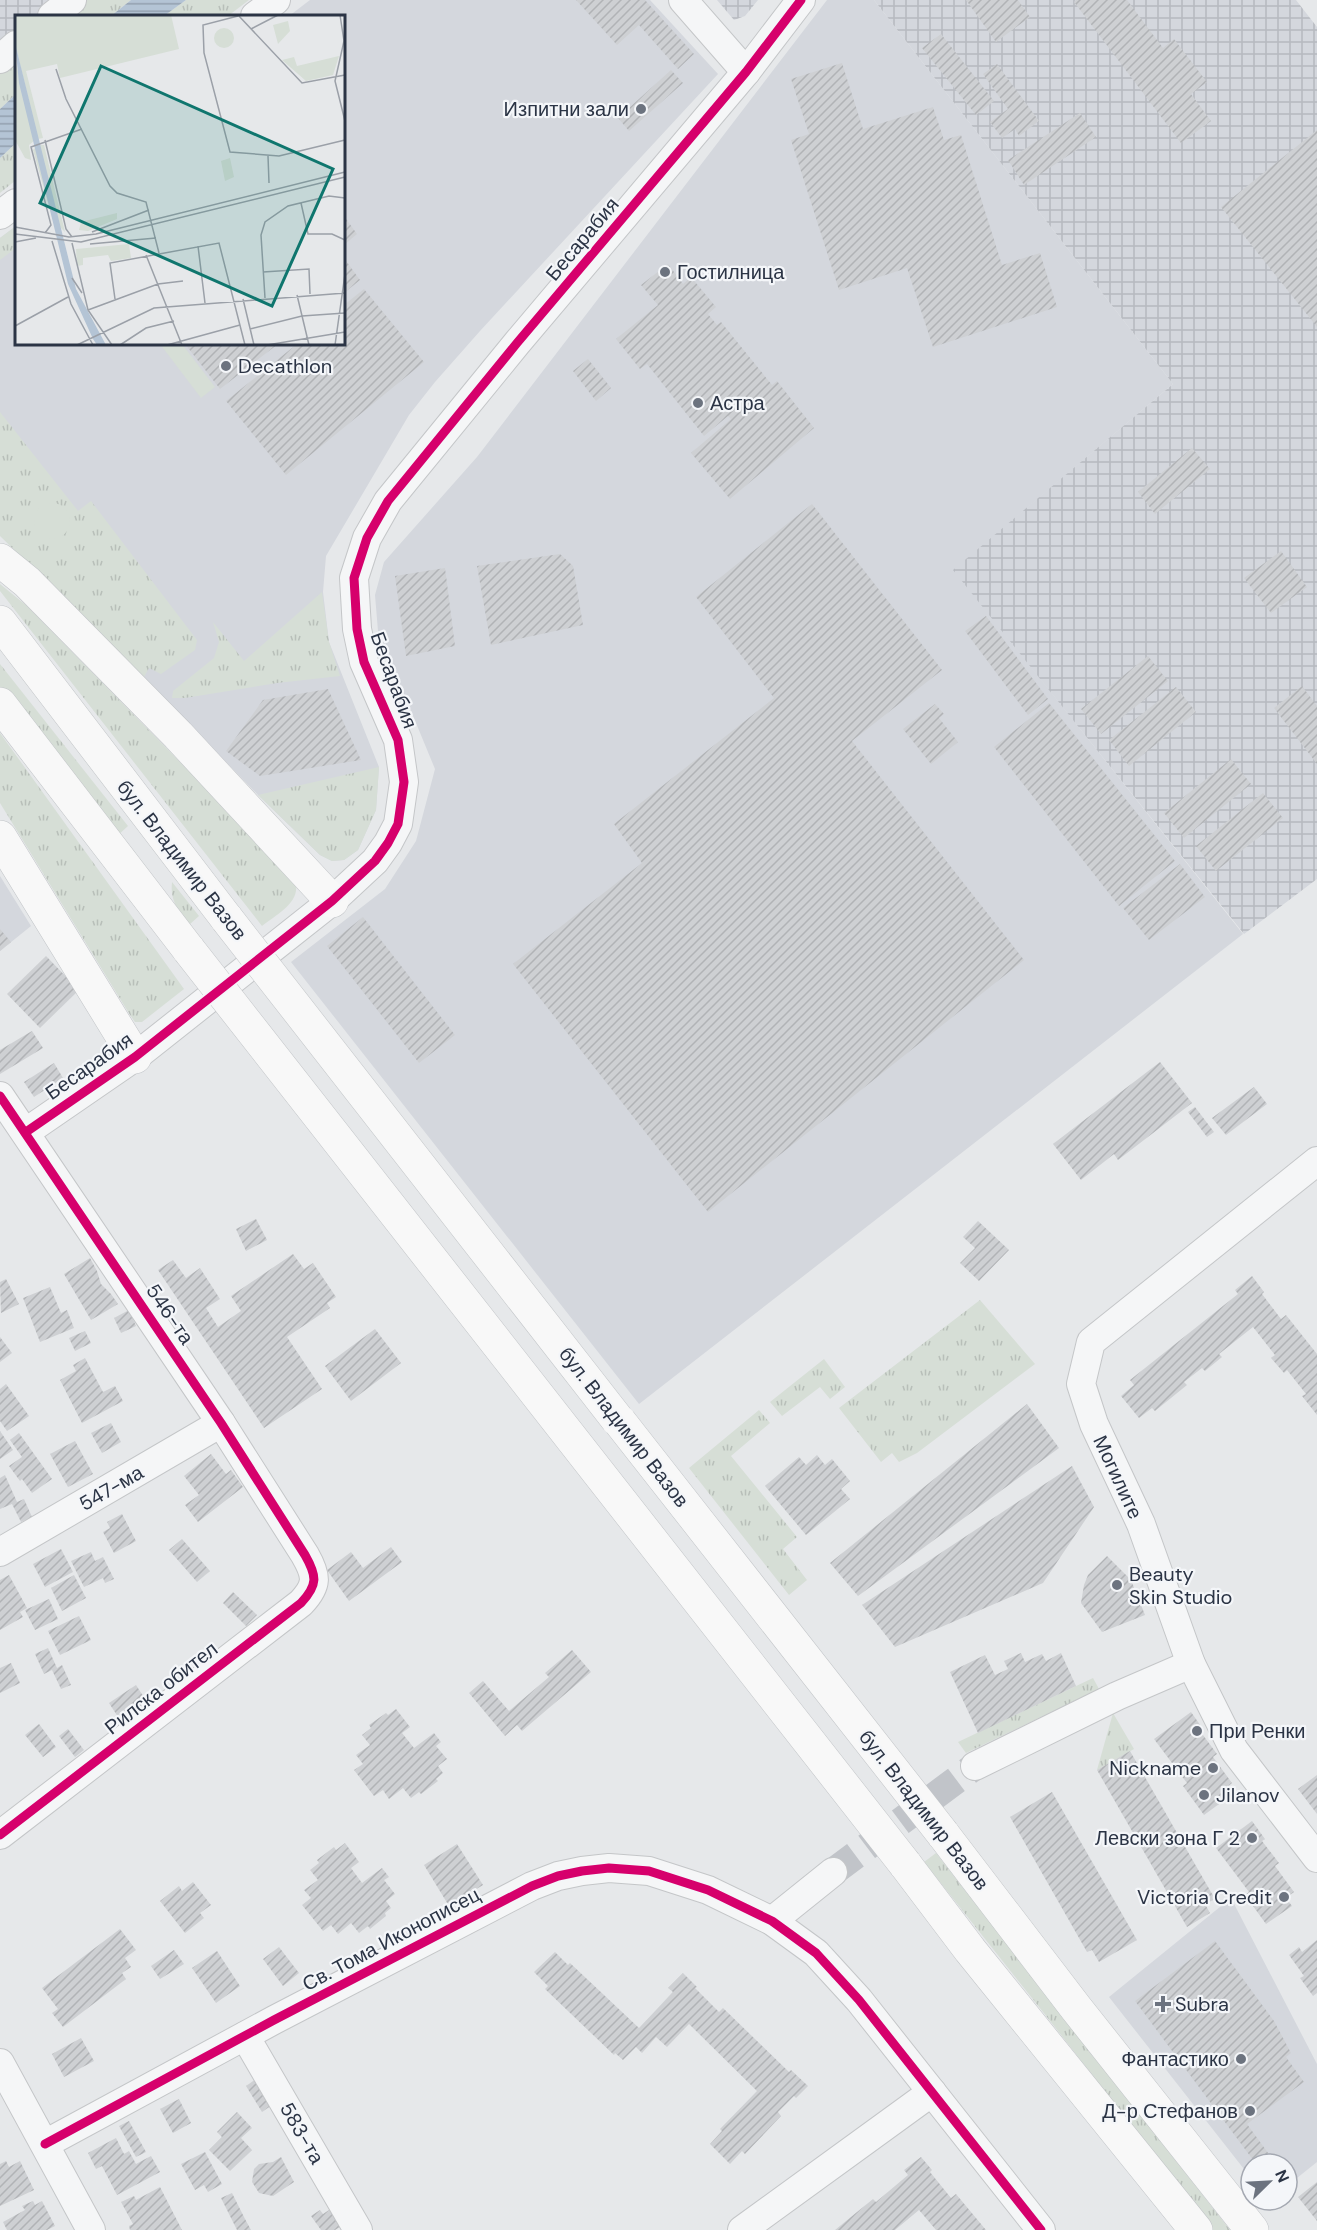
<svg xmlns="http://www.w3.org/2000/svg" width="1317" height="2230" font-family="'DM Sans',sans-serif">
<defs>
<pattern id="industrial-grid" width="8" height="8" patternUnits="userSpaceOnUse" patternTransform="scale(1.5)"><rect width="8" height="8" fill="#d4d7dd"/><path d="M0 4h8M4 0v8" fill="none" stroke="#b6b9bf"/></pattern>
<pattern id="grass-tufts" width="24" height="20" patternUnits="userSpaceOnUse" patternTransform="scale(1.5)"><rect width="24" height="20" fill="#d6ded6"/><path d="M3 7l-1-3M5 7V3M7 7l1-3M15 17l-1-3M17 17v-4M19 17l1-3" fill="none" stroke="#b8bfb9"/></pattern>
<pattern id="water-rules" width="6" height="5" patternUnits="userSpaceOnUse" patternTransform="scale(1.5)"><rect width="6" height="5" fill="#b4c4d5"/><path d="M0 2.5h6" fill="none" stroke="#93a0af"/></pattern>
<pattern id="building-hatch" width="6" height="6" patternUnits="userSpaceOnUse" patternTransform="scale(1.5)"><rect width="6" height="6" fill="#ced0d3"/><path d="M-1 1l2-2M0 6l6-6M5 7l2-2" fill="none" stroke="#b1b3b6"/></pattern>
</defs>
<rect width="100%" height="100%" fill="#e6e8ea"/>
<g fill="#d4d7dd">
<polygon points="310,0 650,0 718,74 480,331 435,382 409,415 326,556 323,592 329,642 379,767 376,810 358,850 344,860 332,861 320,855 258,795 87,618 0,535 0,238 16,226 16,344 344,344 344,16 289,16"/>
<polygon points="827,0 874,0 1173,384 954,570 1243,934 639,1404 291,962 385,889 416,841 435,769 378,631 375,595 384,562 477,457"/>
<polygon points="0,876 31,926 0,951"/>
<polygon points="1231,1898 1317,2064 1317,2162 1287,2186 1287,2164 1251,2164 1251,2178 1109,1997"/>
</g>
<g fill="url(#industrial-grid)">
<polygon points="0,0 87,0 67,16 16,16 16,56 0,69"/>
<polygon points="717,0 758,0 745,16 734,20"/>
<polygon points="874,0 1296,0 1317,27 1317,879 1244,934 953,570 1173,384"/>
</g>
<g fill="url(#grass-tufts)">
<polygon points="87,0 131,0 111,16 67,16"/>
<polygon points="186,0 249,0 228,16 164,16"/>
<polygon points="16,56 16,94 0,109 0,69"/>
<polygon points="16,143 16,180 0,193 0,158"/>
<polygon points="16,226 16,248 0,260 0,238"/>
<polygon points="0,412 78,511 91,501 197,640 195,650 161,674 149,668 144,677 0,536"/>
<path d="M 0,584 L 27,606 L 294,878 C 304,901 278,913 262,926 L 0,591 Z"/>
<polygon points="322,592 329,642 340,676 277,683 185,698 172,698 173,691 214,658 219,642 213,622 244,661"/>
<polygon points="0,664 128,826 116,837 0,687"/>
<polygon points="0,733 184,989 142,1022 135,1022 130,1015 0,803"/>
<polygon points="379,767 376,810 358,850 344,860 332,861 320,855 258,795"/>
<path d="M 172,882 L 199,916 L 189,925 C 178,910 170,901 172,882 Z"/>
<polygon points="980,1300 1035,1364 917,1453 899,1462 892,1453 881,1462 839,1408"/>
<polygon points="824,1359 845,1387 830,1399 820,1387 782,1416 770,1402"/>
<polygon points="759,1410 770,1423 731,1456 797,1537 783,1549 807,1580 789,1595 689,1468"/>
<polygon points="1093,1678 1099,1689 966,1753 958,1742"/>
<polygon points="1113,1713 1134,1749 1097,1770"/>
<polygon points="936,1853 1230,2230 1213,2230 1047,2017 924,1862"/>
</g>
<g fill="#d6ded6">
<polygon points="160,344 182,344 215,387 201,398"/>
<circle cx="52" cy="521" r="18"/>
</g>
<g fill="url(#water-rules)">
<polygon points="131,0 186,0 164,16 111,16"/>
<polygon points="16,94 16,143 0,158 0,109"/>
</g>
<g fill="url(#building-hatch)">
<polygon points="576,0 645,0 694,54 678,69 639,25 617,45"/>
<polygon points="966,0 1018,0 1030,17 996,42"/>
<polygon points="1076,0 1127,0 1163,48 1174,39 1207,82 1191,94 1211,121 1181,143 1074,2"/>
<polygon points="941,34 994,101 976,115 922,48"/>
<polygon points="842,63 863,129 933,107 944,140 961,135 1002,265 1040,253 1057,307 933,347 907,268 839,290 791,140 809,134 791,79"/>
<polygon points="997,64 1039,121 1019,136 1015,129 1002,138 990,122 1008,109 983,74"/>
<polygon points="671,70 683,83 629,131 618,118"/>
<polygon points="1080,113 1096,137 1024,185 1008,160"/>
<polygon points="1317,130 1317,327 1221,207"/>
<polygon points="344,216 357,234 344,245"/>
<polygon points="344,258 360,280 344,293"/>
<polygon points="668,264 683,284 691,277 716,307 708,314 717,325 721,322 772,385 777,381 814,428 730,499 691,453 731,419 728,416 704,436 647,364 640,369 616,339 658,305 641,285"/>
<polygon points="364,289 424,362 286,475 226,401 297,344 344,344 344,305"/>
<polygon points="185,344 278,344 220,389"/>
<polygon points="588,359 611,388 596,401 573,371"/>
<polygon points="1192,448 1210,469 1155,514 1138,492"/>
<polygon points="812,504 942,670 852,741 1024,960 708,1212 513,964 642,863 614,824 774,698 696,597"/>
<polygon points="1281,551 1307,587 1271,613 1244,578"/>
<polygon points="560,554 573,566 583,625 491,645 477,566"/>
<polygon points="445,568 455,646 406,656 395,576"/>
<polygon points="986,616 1048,699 1028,715 965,631"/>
<polygon points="1148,656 1168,681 1101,734 1081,709"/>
<polygon points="1302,686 1317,706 1317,764 1274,708"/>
<polygon points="1176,687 1196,712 1129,766 1109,740"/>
<polygon points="328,689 361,760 260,776 226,751 263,700"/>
<polygon points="1049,703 1175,861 1119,906 994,747"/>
<polygon points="935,704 944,714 939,718 958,742 931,764 903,729"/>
<polygon points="1231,759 1251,784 1184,838 1164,813"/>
<polygon points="1263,793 1283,818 1216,871 1196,846"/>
<polygon points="1180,864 1205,897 1149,940 1123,908"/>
<polygon points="363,917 455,1035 419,1063 327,946"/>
<polygon points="0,929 11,942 0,951"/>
<polygon points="46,956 79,990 40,1028 7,994"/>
<polygon points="32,1031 43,1048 0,1074 0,1050"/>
<polygon points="1160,1062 1192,1103 1118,1160 1114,1154 1081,1180 1053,1144"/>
<polygon points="54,1063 63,1078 34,1097 24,1082"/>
<polygon points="1254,1087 1267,1104 1226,1135 1212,1118"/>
<polygon points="1195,1107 1214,1132 1207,1137 1188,1112"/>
<polygon points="256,1219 267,1240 246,1251 236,1229"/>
<polygon points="978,1221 1009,1250 979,1281 960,1263 975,1248 963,1237"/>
<polygon points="293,1254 304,1269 313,1263 336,1297 327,1303 330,1308 287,1337 322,1389 264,1428 158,1270 173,1260 186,1278 200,1268 220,1299 206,1308 218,1327 241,1311 231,1296"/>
<polygon points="90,1258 97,1271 101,1284 111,1294 118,1304 91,1320 64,1274"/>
<polygon points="1252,1276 1264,1292 1262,1294 1281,1319 1286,1315 1317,1354 1317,1415 1302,1396 1306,1394 1287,1370 1284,1373 1271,1358 1275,1355 1253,1327 1219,1354 1222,1357 1205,1371 1202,1368 1184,1382 1187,1385 1155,1411 1152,1408 1139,1418 1121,1396 1134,1385 1130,1380 1238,1294 1235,1290"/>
<polygon points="6,1279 19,1304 1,1313 0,1282"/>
<polygon points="50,1287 61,1313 67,1310 74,1328 40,1342 23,1298"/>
<polygon points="129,1310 136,1326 121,1333 114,1318"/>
<polygon points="375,1329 401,1363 351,1401 325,1366"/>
<polygon points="85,1331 91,1343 75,1351 69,1338"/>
<polygon points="0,1337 12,1353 0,1362"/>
<polygon points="85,1358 103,1392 115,1386 123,1401 82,1423 60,1380 76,1371 73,1365"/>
<polygon points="6,1384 29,1416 7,1431 0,1421 0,1389"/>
<polygon points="1027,1404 1059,1448 858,1596 830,1563"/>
<polygon points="111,1423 121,1442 102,1453 91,1433"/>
<polygon points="0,1431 13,1450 0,1459"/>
<polygon points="19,1433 52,1479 32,1493 22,1479 20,1481 9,1466 22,1457 10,1440"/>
<polygon points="75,1441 93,1474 68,1487 50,1454"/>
<polygon points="211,1454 226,1474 231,1470 243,1487 198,1522 185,1505 199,1495 184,1476"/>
<polygon points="817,1455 825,1465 832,1459 850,1481 841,1489 850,1499 806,1535 765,1486 799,1457 806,1465"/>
<polygon points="1072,1466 1094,1507 1043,1583 895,1647 862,1605"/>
<polygon points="5,1475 17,1502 24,1499 32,1517 21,1522 12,1504 0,1509 0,1478"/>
<polygon points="122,1514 136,1541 114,1553 103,1532 110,1528 107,1522"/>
<polygon points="182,1539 210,1571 197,1582 169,1550"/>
<polygon points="391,1547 402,1562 349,1601 327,1570 351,1552 363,1568"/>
<polygon points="61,1549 73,1572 45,1587 33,1564"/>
<polygon points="91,1552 95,1561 103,1557 114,1579 105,1583 103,1578 84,1587 71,1561"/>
<polygon points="1107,1556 1131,1580 1145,1615 1102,1632 1081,1603 1084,1585 1088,1575"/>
<polygon points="9,1575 27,1608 20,1612 23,1617 0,1630 0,1580"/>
<polygon points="74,1575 86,1598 62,1611 51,1588"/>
<polygon points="233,1592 257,1615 246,1626 223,1603"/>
<polygon points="49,1599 58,1619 35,1630 25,1610"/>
<polygon points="79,1616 91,1640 60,1655 48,1631"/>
<polygon points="48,1648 57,1668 62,1665 71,1685 61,1689 52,1670 44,1674 35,1654"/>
<polygon points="572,1650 591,1672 522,1731 517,1725 505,1736 469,1693 483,1681 509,1711 549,1677 545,1673"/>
<polygon points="1021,1653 1025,1662 1042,1654 1046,1661 1061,1653 1076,1686 978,1733 950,1672 985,1655 995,1675 1008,1669 1004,1661"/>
<polygon points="11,1663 20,1683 0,1693 0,1668"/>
<polygon points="136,1685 147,1702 120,1720 109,1703"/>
<polygon points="396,1709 410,1727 402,1733 414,1748 434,1733 441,1742 436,1746 447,1759 438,1766 443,1773 436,1779 438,1781 421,1794 419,1792 411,1798 403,1788 389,1799 383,1790 374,1796 354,1770 363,1764 356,1755 370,1745 362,1735 371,1728 369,1725 386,1713 388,1715"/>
<polygon points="1191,1712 1203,1729 1200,1731 1217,1754 1213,1757 1232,1783 1225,1789 1230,1796 1204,1815 1183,1786 1187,1783 1154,1739"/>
<polygon points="39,1724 56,1747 43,1757 25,1735"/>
<polygon points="68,1729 84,1750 75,1757 59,1736"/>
<polygon points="1130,1751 1215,1899 1205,1904 1210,1913 1187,1927 1097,1770"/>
<polygon points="1317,1775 1317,1814 1298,1789"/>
<polygon points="1052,1792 1137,1940 1099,1962 1092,1950 1087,1952 1010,1817"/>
<polygon points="1252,1821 1265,1839 1262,1841 1279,1863 1275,1866 1294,1892 1286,1898 1292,1906 1266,1924 1245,1895 1249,1892 1216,1848"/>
<polygon points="345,1843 359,1862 351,1868 362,1883 382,1868 389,1877 384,1880 395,1894 386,1901 391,1908 385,1913 386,1916 370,1929 368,1926 359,1933 351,1923 338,1934 331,1925 323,1931 302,1905 311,1898 304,1890 318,1880 310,1870 319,1863 317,1860 334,1847 336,1850"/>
<polygon points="457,1844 483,1885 449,1906 424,1865"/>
<polygon points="193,1882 211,1905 200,1913 204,1918 185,1933 160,1901 179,1886 182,1891"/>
<polygon points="120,1929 136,1950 125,1958 131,1967 122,1973 126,1979 63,2027 52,2013 58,2009 42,1988"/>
<polygon points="1317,1940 1317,1993 1313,1996 1300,1978 1304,1976 1289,1955 1299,1947 1302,1952"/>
<polygon points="1215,1941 1274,2021 1291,2053 1286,2057 1304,2082 1247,2124 1271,2157 1262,2164 1256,2164 1135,2001"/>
<polygon points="279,1947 299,1973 283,1986 263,1959"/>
<polygon points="174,1950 184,1964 160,1979 151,1966"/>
<polygon points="217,1951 240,1986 216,2003 192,1968"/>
<polygon points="555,1952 568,1965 570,1963 639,2028 673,1992 668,1988 683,1973 697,1987 695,1988 719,2012 723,2008 789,2072 791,2070 808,2086 796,2098 794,2096 778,2112 781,2116 745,2154 742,2151 730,2164 710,2144 722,2131 720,2129 757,2091 689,2024 667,2047 656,2037 642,2053 636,2047 623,2060 615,2053 614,2055 545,1989 548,1986 534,1972"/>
<polygon points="81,2038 94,2061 64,2077 52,2054"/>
<polygon points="259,2077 275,2103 262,2112 246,2086"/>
<polygon points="179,2099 191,2123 173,2133 160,2109"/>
<polygon points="237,2112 252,2128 241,2138 252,2150 230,2171 209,2150 222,2137 217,2132"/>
<polygon points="129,2121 146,2152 136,2157 119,2126"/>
<polygon points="116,2138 124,2154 129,2151 136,2164 151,2156 160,2172 117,2195 102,2166 96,2169 88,2153"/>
<polygon points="205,2152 222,2184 208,2192 204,2185 195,2190 181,2164"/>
<polygon points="281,2157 294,2182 273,2196 259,2193 252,2182 254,2169 259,2164 273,2162"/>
<polygon points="921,2157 932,2170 930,2172 951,2198 956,2194 986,2230 936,2230 919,2210 895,2230 835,2230 873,2199 876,2202 908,2175 904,2170"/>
<polygon points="6,2161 9,2167 20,2161 34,2190 0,2206 0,2164"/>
<polygon points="1317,2182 1317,2221 1298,2197"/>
<polygon points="160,2187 182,2230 130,2230 129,2226 133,2224 121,2202 134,2196 136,2200"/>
<polygon points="232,2193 245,2219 251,2230 237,2230 221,2198"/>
<polygon points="33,2201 35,2205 42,2201 55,2226 47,2230 7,2230 3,2222 25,2210 22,2206"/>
<polygon points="332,2208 343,2225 335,2230 321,2230 311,2216 320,2210 323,2214"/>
</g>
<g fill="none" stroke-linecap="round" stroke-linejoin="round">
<polyline stroke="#c1c4c9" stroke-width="28" stroke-dasharray="28 14" stroke-linecap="butt" points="833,1872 975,1766"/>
<defs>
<g id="minor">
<polyline points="683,0 746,72"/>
<polyline points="52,16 72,0"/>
<polyline points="255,16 276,0"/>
<polyline points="0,59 16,45"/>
<polyline points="0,215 16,203"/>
<path d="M 0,1096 L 221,1423 L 305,1555 C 317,1576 318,1585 301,1603 L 0,1835"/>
<polyline points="26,1132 135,1057 332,901 375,861 388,843 398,824 404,782 398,740 364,662 357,629 354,578 367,538 388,501 517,343 746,72 801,0"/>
<polyline points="1317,1161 1091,1342 1081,1384 1094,1424 1141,1524 1191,1664 1234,1750 1317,1858"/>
<polyline points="0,1552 221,1423"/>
<polyline points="975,1766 1117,1696 1191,1664"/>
<polyline points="772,1921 833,1872"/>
<polyline points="245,2036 358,2230"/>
<polyline points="0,2063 91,2230"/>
<polyline points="45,2144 274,2020 532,1886 558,1876 582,1871 609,1868 649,1871 708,1890 772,1921 816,1953 859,2000 1041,2230"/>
<polyline points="742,2230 932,2092"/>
</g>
<g id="major">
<polyline points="0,560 27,582 178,735 332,901"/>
<polyline points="0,622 227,919"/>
<polyline points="0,704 189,950"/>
<polyline points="0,837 135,1057"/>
<polyline points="943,1834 1076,2008 1252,2230"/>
<polyline points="905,1864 970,1950 1196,2230"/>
</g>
</defs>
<use href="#minor" stroke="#c4c6c8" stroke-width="30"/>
<use href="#major" stroke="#c2c5c8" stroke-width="34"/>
<use href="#minor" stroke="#f5f6f7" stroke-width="28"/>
<use href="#major" stroke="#f8f8f8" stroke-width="33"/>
<defs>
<g id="major-bridge">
<polyline points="227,919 617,1419"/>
<polyline points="189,950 905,1864"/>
<polyline points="620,1422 943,1834"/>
</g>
</defs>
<use href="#major-bridge" stroke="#c2c5c8" stroke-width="34" stroke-linecap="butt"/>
<use href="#major-bridge" stroke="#f8f8f8" stroke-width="33"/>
<defs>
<g id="cycleway">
<path d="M 0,1096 L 221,1423 L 305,1555 C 317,1576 318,1585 301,1603 L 0,1835"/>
<polyline points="26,1132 135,1057 332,901 375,861 388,843 398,824 404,782 398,740 364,662 357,629 354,578 367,538 388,501 517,343 746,72 801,0"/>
<polyline points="45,2144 274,2020 532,1886 558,1876 582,1871 609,1868 649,1871 708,1890 772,1921 816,1953 859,2000 1041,2230"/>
</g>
</defs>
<use href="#cycleway" stroke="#f4f6f9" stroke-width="13"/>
<use href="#cycleway" stroke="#d6006c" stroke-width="9"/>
</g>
<g fill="#6c737f" stroke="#f4f6f9" stroke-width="2">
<circle cx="641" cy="109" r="6"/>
<circle cx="665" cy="272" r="6"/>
<circle cx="226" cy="366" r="6"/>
<circle cx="698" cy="403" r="6"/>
<circle cx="1117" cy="1585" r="6"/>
<circle cx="1197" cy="1731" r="6"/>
<circle cx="1213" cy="1768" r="6"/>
<circle cx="1204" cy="1795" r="6"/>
<circle cx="1252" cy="1838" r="6"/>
<circle cx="1284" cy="1897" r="6"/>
<path d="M1160 1995h6v6h6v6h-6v6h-6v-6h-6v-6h6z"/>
<circle cx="1241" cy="2059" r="6"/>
<circle cx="1250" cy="2111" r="6"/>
</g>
<g text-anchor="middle" stroke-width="4.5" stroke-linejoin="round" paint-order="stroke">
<g font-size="20" fill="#2b3445" stroke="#f4f6f9" text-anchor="start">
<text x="629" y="116" text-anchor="end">Изпитни зали</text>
<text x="677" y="279">Гостилница</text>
<text x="238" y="373">Decathlon</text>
<text x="710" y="410">Астра</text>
<text x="1129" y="1581">Beauty<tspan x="1129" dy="23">Skin Studio</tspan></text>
<text x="1209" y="1738">При Ренки</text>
<text x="1201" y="1775" text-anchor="end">Nickname</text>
<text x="1216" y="1802">Jilanov</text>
<text x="1240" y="1845" text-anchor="end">Левски зона Г 2</text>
<text x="1272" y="1904" text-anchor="end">Victoria Credit</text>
<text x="1175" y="2011">Subra</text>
<text x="1229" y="2066" text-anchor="end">Фантастико</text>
<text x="1238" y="2118" text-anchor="end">Д-р Стефанов</text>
</g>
<g font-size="20" fill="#2b3445" stroke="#f4f6f9">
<text transform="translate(582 239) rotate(-50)" y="7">Бесарабия</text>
<text transform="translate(394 680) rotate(70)" y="7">Бесарабия</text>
<text transform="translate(182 860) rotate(52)" y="7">бул. Владимир Вазов</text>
<text transform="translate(89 1066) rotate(-35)" y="7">Бесарабия</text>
<text transform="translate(170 1314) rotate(56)" y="7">546-та</text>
<text transform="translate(624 1427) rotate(52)" y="7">бул. Владимир Вазов</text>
<text transform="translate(1118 1477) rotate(65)" y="7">Могилите</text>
<text transform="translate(111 1488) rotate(-30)" y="7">547-ма</text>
<text transform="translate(161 1688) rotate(-38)" y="7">Рилска обител</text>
<text transform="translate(924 1810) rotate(52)" y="7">бул. Владимир Вазов</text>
<text transform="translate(391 1939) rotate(-28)" y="7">Св. Тома Иконописец</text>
<text transform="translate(302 2133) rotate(60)" y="7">583-та</text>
</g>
</g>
<g transform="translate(15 15)">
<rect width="330" height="330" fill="#e6e8ea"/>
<path d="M 0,0 L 156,0 L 164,34 L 45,63 L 42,49 L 11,56 L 28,123 L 23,124 L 0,28 ZM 0,45 L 20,125 L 14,130 L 16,145 L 10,143 L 0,125 ZM 24,130 L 29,130 L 50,217 L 45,212 ZM 22,131 L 38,197 L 41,216 L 18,135 ZM 215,143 L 219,162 L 210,166 L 206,146 ZM 102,198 L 102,204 L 73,216 L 64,215 L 66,207 ZM 114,229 L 116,243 L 96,246 L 93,240 L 68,243 L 68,250 L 62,251 L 61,234 Z" fill="#d6ded6"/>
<path d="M 273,6 L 275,16 L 263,29 L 258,10 ZM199 23a10 10 0 1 1 20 0a10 10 0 1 1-20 0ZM 324,41 L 318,60 L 291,66 L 267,45 L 279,42 L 282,51 Z" fill="#d6ded6"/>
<path d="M 0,28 L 61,274 L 91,330 L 82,330 L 78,324 L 53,269 L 4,68 Z" fill="#b4c4d5"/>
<path fill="none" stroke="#9ba0a8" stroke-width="1.5" d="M 223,0 L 287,68 L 330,60M 325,0 L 329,26 L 320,66 L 330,106M 223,1 L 188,10 L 189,38 L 215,137 L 264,141 L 330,125M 236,14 L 263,0M 41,54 L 51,84 L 95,171 L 102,178 L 131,187 L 144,238M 30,125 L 51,214 L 57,222M 253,141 L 254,168M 286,188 L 293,219 L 317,219 L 330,225M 0,212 L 54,222 L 81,219 L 330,157M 77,217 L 134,195M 30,218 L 36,210 L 16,132 L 67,114M 0,219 L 66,227 L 330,162M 37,226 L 56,289 L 78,330M 0,227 L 21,223M 57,228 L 73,295 L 97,330M 75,229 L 141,223M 183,231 L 190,288M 131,240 L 167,330M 248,257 L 294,254 L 295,279M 57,263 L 67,278M 282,280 L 294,330M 250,283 L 246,220 L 250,207 L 273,191 L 314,181 L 330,183M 100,284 L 95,248 L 204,228 L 230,330M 228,284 L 239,330M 73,295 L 143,269 L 168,266M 0,311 L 53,282M 235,314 L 287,301 L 330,298M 62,330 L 139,293 L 330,278M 105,330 L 131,313 L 159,306M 152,330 L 225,310M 252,330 L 330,317M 320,330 L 330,259"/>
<path fill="#0f766e" fill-opacity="0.15" stroke="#0f766e" stroke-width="3" d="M 86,51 L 318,154 L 257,291 L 25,188 Z"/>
<rect width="330" height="330" fill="none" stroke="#2b3445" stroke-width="3"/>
</g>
<g transform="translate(1269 2182) rotate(66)"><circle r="28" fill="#f4f6f9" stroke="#a4a8b1" stroke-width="1.5"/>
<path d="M0-4.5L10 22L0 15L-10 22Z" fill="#6c737f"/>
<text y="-9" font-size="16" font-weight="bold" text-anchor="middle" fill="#2b3445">N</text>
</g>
</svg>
